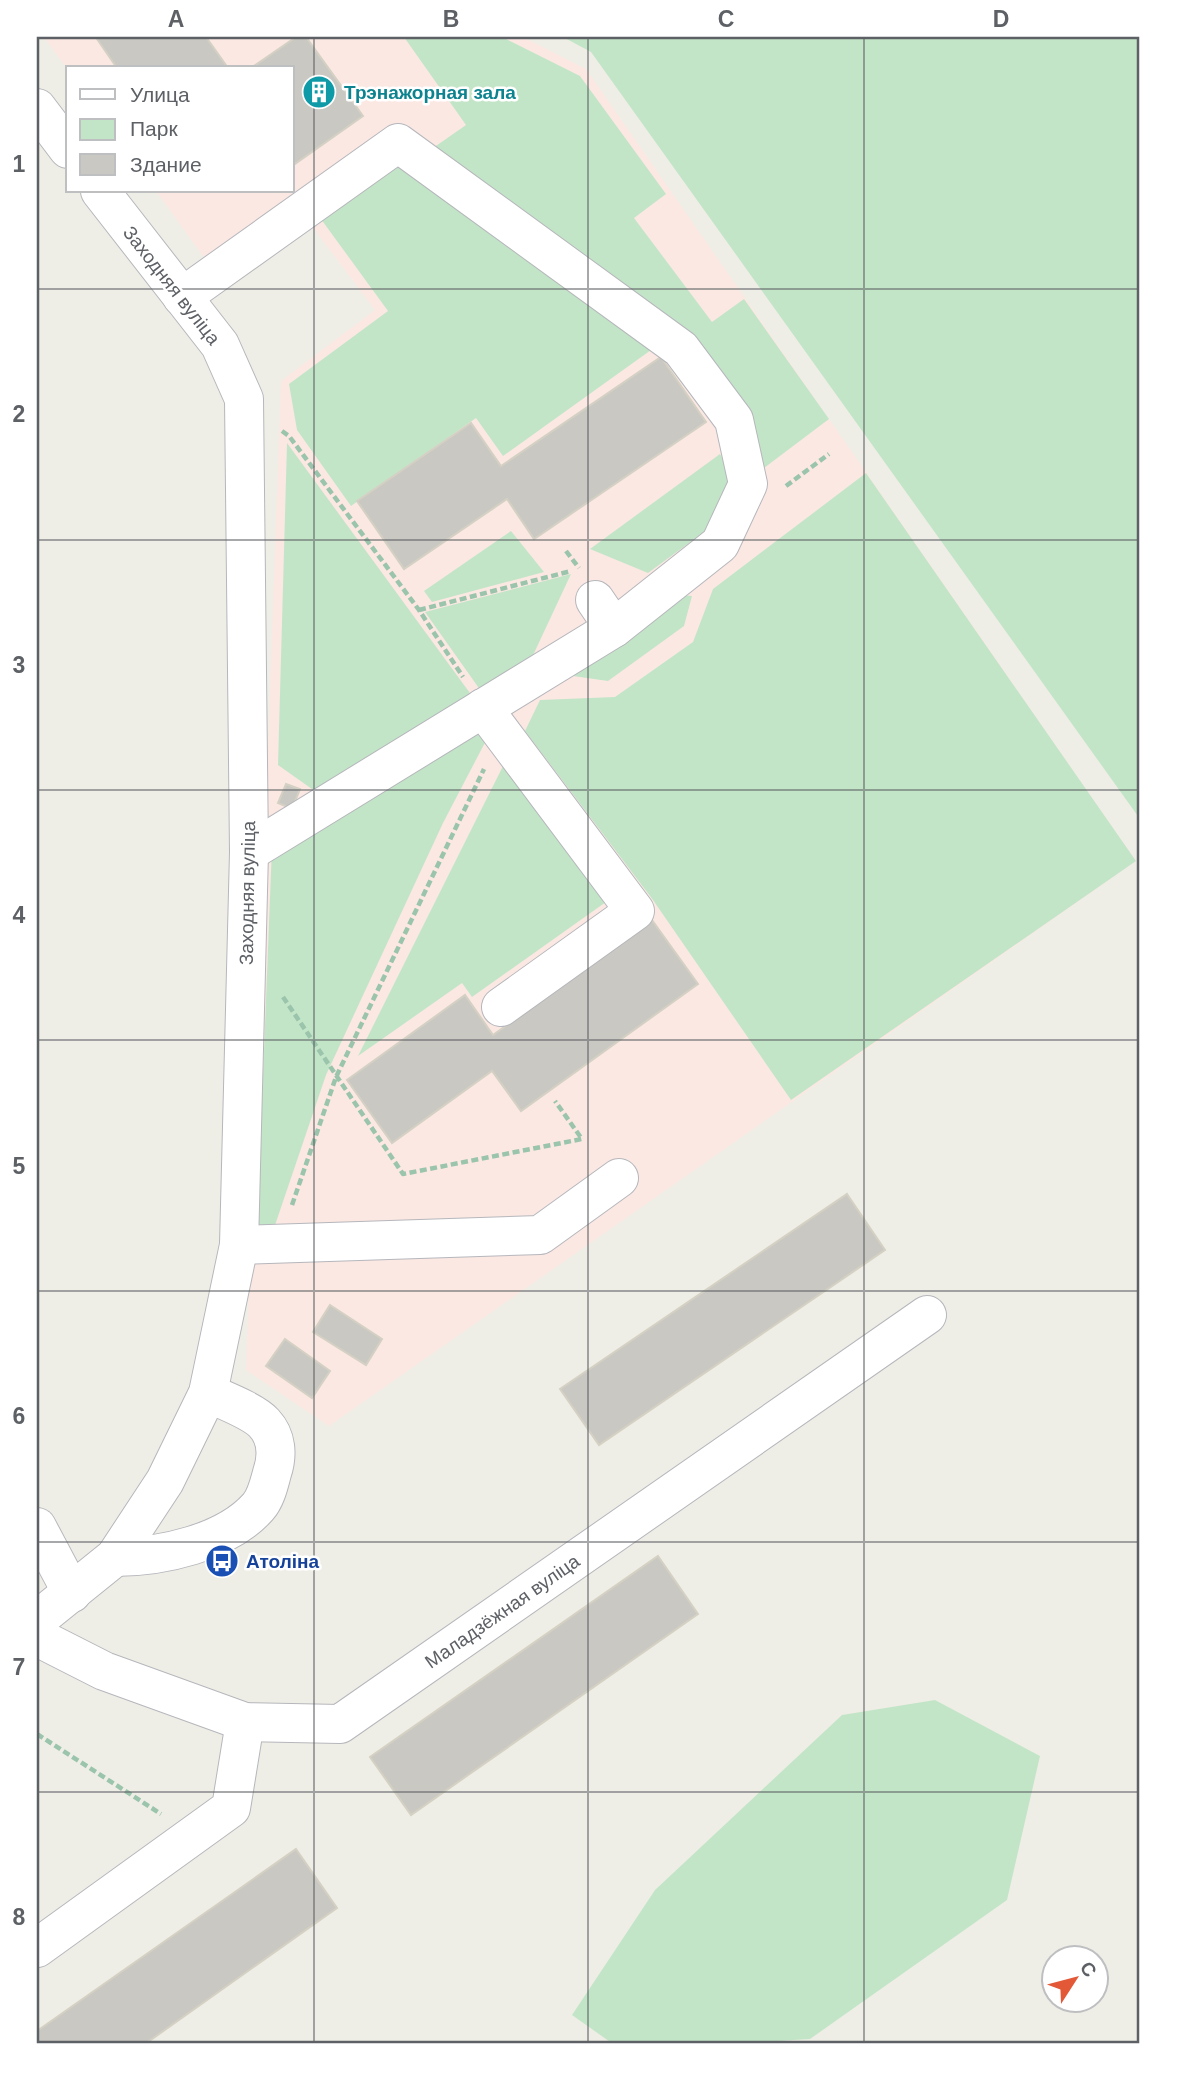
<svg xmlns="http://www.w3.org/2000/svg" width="1177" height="2081" font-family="Helvetica,sans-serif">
<rect width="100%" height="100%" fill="#efeee6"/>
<polygon fill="#fbe8e3" points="44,37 523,37 586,69 1136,861 329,1426 246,1370 281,381 375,310 293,201 208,263 156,191 292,191 292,68 68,70"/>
<g fill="#c3e5c7">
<polygon points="404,37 502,37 580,76 666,194 634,218 712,322 744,299 829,419 760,471 747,417 433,148 466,125"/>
<polygon points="563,37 1140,37 1140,819 591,52"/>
<polygon points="400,155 658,345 503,456 476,418 351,506 297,430 289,384 388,311 318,215"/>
<polygon points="287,443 475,700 319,794 278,765"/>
<polygon points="720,454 737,483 719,521 648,573 590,549"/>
<polygon points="866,473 1136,861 791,1100 653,900 525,731 540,700 615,697 693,642 713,589"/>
<polygon points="511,531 544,572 432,602 424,591"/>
<polygon points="571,574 521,681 488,701 425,612"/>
<polygon points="672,594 692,596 684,626 608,681 566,675"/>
<polygon points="480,719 490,733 443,823 326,1075 272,1234 257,1231 272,846"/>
<polygon points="507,758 613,897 472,997 462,983 358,1056"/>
<polygon points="935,1700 1040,1756 1007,1900 810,2039 732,2044 613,2044 572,2015 655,1890 842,1715"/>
</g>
<g fill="#cac8c2" stroke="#d4d1c4" stroke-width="2">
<polygon points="101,37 206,37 228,68 117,68 97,39"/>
<polygon points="296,37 306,37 363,116 292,166 292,68 251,68"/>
<polygon points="661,357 706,422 534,539 507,499 404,569 357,501 471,423 501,466"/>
<polygon points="286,784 300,789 292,809 278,803"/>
<polygon points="652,920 698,984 521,1111 492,1071 392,1143 347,1080 465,995 493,1035"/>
<polygon points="847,1194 885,1250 599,1445 560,1389"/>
<polygon points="330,1305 382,1339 366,1365 313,1332"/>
<polygon points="285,1339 330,1371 312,1398 266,1366"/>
<polygon points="658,1556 698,1614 411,1815 370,1757"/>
<polygon points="296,1849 337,1908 145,2044 37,2044 37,2031"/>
</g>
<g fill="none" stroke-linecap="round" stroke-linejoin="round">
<defs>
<g id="minor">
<polyline points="37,108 68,149"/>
<polyline points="182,297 398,143 681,349 734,420 748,484 720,544 614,628 249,852"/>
<polyline points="595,600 614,628"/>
<polyline points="483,708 635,911 501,1007"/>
<polyline points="239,1245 540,1235 619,1178"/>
<polyline points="37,1527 72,1593"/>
<path d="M 115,1557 C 161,1557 226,1543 258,1507 C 266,1498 269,1484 272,1473 C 278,1455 277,1437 264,1423 C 253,1411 223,1400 208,1393"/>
<polyline points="37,1620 115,1557 165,1481 208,1393 239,1245 249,852 244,399 220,345 100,191"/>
<polyline points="37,1637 104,1671 245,1722 340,1724 927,1315"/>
<polyline points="37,1948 231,1808 245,1722"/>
</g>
</defs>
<use href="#minor" stroke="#b6b7bc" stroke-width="40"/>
<g stroke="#9bc4ac" stroke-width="4.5" stroke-dasharray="7 3.5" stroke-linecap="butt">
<polyline points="282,431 289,436 419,610 463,677"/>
<polyline points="786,486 829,454"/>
<polyline points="566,551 579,568"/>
<polyline points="419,610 571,571"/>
<polyline points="283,997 403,1174 582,1139 555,1101"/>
<polyline points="292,1205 336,1077 484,769"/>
<polyline points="37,1734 161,1814"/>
</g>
<use href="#minor" stroke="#fff" stroke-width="38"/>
</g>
<path fill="none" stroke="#5d6065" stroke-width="2" stroke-opacity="0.55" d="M 314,37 L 314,2044M 588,37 L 588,2044M 864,37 L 864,2044M 37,289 L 1140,289M 37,540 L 1140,540M 37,790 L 1140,790M 37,1040 L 1140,1040M 37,1291 L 1140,1291M 37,1542 L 1140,1542M 37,1792 L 1140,1792"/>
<defs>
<symbol id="building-disc" viewBox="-11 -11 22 22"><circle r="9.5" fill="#0f9aa8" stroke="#fff"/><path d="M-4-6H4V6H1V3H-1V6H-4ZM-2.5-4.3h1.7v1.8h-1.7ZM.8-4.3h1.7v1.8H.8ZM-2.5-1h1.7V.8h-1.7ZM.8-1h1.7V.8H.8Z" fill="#fff"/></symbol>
<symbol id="bus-disc" viewBox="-11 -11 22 22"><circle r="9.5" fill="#1a4fb4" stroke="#fff"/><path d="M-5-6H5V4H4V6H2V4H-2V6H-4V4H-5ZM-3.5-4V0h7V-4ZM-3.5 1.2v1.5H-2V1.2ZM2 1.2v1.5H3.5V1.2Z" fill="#fff"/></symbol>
</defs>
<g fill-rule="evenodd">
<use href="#building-disc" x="300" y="73" width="38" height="38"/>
<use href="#bus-disc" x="203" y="1542" width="38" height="38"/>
</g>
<g text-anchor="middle" stroke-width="5" stroke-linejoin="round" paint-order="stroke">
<g font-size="19" font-weight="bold" fill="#0d838f" stroke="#fff" text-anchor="start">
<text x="344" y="99">Трэнажорная зала</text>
</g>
<g font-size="19" fill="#5d6065" stroke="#fff">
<text transform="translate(172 285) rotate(52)" y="7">Заходняя вуліца</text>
<text transform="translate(247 893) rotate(-89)" y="7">Заходняя вуліца</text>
<text transform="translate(502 1611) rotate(-35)" y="7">Маладзёжная вуліца</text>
</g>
<g font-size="19" font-weight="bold" fill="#164399" stroke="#fff" text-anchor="start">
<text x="246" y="1568">Атоліна</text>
</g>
</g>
<rect width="1177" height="2081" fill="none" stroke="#ffffff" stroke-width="77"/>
<rect x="66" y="66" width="228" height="126" fill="#ffffff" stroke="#bebfc1" stroke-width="2"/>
<rect x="80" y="89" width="35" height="10" fill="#ffffff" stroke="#bebfc1" stroke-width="2"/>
<text x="130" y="102" font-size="21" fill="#5d6065">Улица</text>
<rect x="80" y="119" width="35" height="21" fill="#c3e5c7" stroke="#bebfc1" stroke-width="2"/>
<text x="130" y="136" font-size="21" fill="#5d6065">Парк</text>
<rect x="80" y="154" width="35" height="21" fill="#cac8c2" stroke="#bebfc1" stroke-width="2"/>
<text x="130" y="172" font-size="21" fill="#5d6065">Здание</text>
<g transform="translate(1075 1979) rotate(54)"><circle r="33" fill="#ffffff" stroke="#bebfc1" stroke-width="2"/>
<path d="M0-5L12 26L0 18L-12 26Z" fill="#e35937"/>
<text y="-10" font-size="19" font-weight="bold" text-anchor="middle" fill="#5d6065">С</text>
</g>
<rect x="38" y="38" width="1100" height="2004" fill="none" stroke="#5d6065" stroke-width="2.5"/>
<g font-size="23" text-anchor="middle" font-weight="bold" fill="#5d6065">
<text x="176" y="27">A</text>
<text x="451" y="27">B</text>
<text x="726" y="27">C</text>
<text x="1001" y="27">D</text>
<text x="19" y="172">1</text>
<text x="19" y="422">2</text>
<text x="19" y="673">3</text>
<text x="19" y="923">4</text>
<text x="19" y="1174">5</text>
<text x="19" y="1424">6</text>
<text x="19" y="1675">7</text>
<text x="19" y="1925">8</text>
</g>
</svg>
